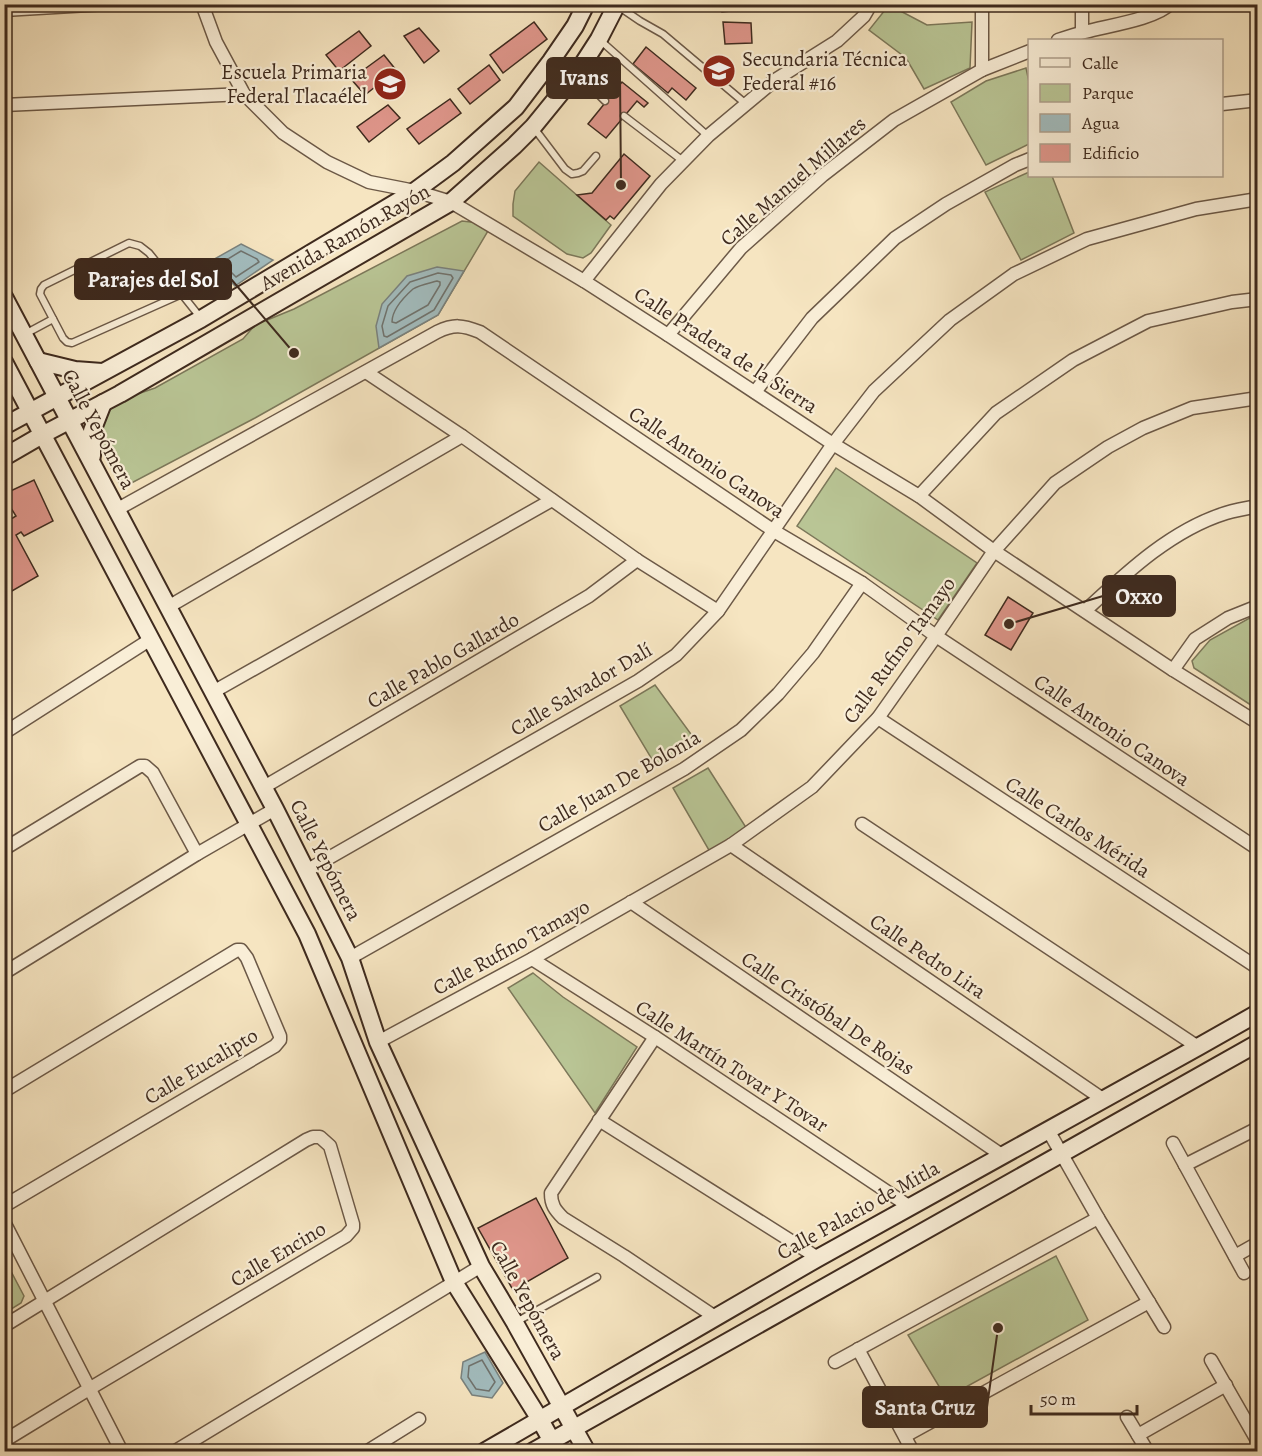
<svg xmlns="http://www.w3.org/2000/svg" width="1262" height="1456" font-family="Alegreya,serif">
<rect width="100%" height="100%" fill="#f6e5c1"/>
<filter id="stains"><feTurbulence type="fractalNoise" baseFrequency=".00333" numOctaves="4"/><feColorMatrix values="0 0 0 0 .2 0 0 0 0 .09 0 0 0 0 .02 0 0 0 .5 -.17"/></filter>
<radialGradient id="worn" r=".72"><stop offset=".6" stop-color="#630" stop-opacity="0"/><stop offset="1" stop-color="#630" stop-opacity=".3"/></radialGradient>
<g fill="#b9c595" stroke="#7c785a" stroke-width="1.5">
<polygon points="889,5 927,25 972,22 970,68 924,89 906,58 869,30"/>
<polygon points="1026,68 1029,82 1029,144 986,165 951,102 986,81"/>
<polygon points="539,162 611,225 591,253 583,258 567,254 513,216 513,204 515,191"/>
<polygon points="1029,172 1030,176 1052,176 1074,233 1021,260 985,192"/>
<polygon points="462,221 479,223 488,231 438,315 255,418 122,488 97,442 101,414 117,401 155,388 243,339 255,325 294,309"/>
<polygon points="836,468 977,563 938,620 797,526"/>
<polygon points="1255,615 1257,615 1257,709 1194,668 1192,661 1210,640"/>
<polygon points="655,685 696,741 656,766 620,706"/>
<polygon points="708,768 747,829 710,852 673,788"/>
<polygon points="533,973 563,997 637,1047 595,1113 508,988"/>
<polygon points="1056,1256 1088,1320 946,1398 908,1335"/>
<polygon points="4,1258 24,1296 21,1303 5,1313"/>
</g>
<g fill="#a2bcbe" stroke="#7a827e" stroke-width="1.5">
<polygon points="241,244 273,260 235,286 211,261"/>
<polygon points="437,267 464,271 438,315 379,348 376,326 382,304 407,276"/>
<polygon points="485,1352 503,1383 492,1398 472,1395 461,1378 463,1362"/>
</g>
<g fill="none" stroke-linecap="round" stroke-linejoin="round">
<g stroke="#70736e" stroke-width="1.5">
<polygon points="241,251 257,259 259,262 236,277 224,265 223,262"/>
<polygon points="438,273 451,275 453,278 434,310 387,337 384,336 382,326 388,306 410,282"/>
<path d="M 437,281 L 440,282 L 440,285 L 428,305 L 396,323 L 392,322 C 392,310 404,297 413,289 C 419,285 430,283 437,281 Z"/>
<polygon points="482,1360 495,1382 489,1391 476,1389 468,1377 469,1366"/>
</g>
</g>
<g fill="#df968b" stroke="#3e2a1e" stroke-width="1.5">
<polygon points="721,4 749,4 749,9 722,12"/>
<polygon points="534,22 547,39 503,73 490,55"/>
<polygon points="723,22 751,23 752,43 725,44"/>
<polygon points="419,28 439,51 424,63 404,36"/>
<polygon points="359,31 371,46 339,71 326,55"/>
<polygon points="646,47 696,88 686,100 672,88 668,93 633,64"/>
<polygon points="384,55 396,70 365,95 351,79"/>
<polygon points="489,65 500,80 470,104 458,89"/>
<polygon points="622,82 648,103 644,107 637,101 606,138 588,124"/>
<polygon points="450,99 461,113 419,144 407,129"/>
<polygon points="388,105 400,118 369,142 357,127"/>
<polygon points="624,154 650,176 614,219 610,216 606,220 577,195 592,193"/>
<polygon points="34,480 53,521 24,536 21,532 16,535 38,576 12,591 4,577 4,513 8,521 16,516 4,497 4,494"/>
<polygon points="1008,597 1033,613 1011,650 985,635"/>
<polygon points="536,1198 568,1258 513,1290 478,1228"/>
</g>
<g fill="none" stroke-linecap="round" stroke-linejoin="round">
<defs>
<g id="service">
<polyline points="618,6 640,21 663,34 746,104"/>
<polyline points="601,41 708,136"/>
<polyline points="578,74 605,101"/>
<polyline points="624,116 683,161"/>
<polyline points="534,128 565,169 572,174 578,173 583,171 596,156"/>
<polyline points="182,294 72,343 67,342 63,338 40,294 41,289 44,285 129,243 140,246 149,253 200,317"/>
<polyline points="25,334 53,319"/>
<polyline points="516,1322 597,1277"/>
</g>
<g id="minor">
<polyline points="202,4 216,42 244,94 283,133 327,162 369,182 415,191 451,202 584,281 668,335 833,444 919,496 994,551 1173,670 1258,723"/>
<polyline points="982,4 982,70"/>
<polyline points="1082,4 1082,32"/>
<polyline points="4,10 106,4"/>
<path d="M 1058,40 C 1067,37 1076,34 1085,32 C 1106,26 1156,19 1170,4"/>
<polyline points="1222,104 1258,100"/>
<polyline points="4,105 244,94"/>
<polyline points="584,281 661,184 708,136 775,80 837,41 864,16 871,4"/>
<polyline points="668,335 741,248 823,175 894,120 982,70 1030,51"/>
<polyline points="366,372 462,436 637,560 718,611"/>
<polyline points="755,392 812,318 895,238 946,204 1015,165 1030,159"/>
<polyline points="919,496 996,413 1073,360 1148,321 1232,302 1258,299"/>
<path d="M 116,510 L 437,332 C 454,324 462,325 480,332 L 774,531 L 862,583 L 936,636 L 1258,849"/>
<polyline points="168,607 462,436"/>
<path d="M 1085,611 C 1126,573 1171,530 1226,513 C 1236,510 1247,508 1258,506"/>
<polyline points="1173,670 1195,639 1228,618 1258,606"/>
<polyline points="213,692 552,500"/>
<polyline points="878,718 1258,968"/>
<polyline points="4,733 151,639"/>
<polyline points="264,787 589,596 637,560"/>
<polyline points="862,824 1198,1047"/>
<polyline points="731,845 1104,1100"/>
<polyline points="4,849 140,766 145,766 153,773 197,854"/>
<polyline points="306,871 638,681 676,655 718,611 833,444 874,391 950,320 1014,274 1087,239 1196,209 1258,199"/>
<polyline points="631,902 1003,1156"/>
<polyline points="350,958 684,769 741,730 778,694 813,653 862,583"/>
<polyline points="532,959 655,1037 910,1207"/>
<polyline points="4,973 197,854 275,809"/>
<path d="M 655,1037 L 551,1193 C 551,1205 555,1210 563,1218 L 624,1256 L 715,1317"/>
<polyline points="378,1042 532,959 731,845 812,787 878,718 936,636 994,551 1055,483 1108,447 1143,428 1192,408 1258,398"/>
<polyline points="4,1091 237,950 241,950 247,958 280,1036 280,1040 275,1046 4,1206"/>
<polyline points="599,1120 818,1258"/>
<polyline points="1048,1130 1098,1218 1164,1327"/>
<polyline points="1173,1143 1244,1273"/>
<polyline points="1185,1165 1258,1128"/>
<polyline points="4,1222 122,1452"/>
<polyline points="1235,1256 1258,1243"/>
<polyline points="4,1326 306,1140 313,1137 320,1137 330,1146 353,1224 353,1228 346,1236 89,1389 4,1441"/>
<polyline points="858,1349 913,1452"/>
<polyline points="1211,1360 1258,1442"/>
<polyline points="835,1362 1098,1218"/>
<polyline points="1127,1417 1148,1452"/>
<polyline points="1138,1435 1226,1385"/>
<polyline points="905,1436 1149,1302"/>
<polyline points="174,1452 481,1266"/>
<polyline points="366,1452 419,1419"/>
</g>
<g id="secondary">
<polyline points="4,297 275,809 350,958 378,1042 481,1266 515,1323 587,1452"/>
<polyline points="38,361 75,370 102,372"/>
<polyline points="4,362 307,934 454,1282 539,1418 558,1452"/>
<polyline points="4,426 201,319 415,191 453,163 516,107 551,61 575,26 586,4"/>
<polyline points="92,456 92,431 103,403"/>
<polyline points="4,457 42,435 120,394 451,202 514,146 533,127 577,73 599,39 617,4"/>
<polyline points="484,1452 818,1258 1198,1047 1258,1013"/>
<polyline points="532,1452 1258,1043"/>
</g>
</defs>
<use href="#service" stroke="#6c5947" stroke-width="9"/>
<use href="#minor" stroke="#6c5947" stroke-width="15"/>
<use href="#secondary" stroke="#3e2a1e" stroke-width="20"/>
<use href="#service" stroke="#f9eed7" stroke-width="6"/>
<use href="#minor" stroke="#f9eed7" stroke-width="12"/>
<use href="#secondary" stroke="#f9eed7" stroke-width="16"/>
</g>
<defs>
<symbol id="school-disc" viewBox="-11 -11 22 22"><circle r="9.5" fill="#8f2418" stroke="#f9eed7"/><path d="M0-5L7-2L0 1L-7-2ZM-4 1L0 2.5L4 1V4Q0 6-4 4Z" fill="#fff"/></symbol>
</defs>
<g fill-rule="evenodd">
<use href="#school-disc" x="700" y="52" width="38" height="38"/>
<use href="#school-disc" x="371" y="65" width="38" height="38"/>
</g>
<g text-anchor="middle" stroke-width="4.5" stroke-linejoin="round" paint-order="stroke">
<g font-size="21" fill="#3e2a1e" stroke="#f9eed7" text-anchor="start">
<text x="742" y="66">Secundaria Técnica<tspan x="742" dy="24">Federal #16</tspan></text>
<text x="367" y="79" text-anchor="end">Escuela Primaria<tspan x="367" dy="24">Federal Tlacaélel</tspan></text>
</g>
<g font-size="21" fill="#3e2a1e" stroke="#f9eed7">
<text transform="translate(793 181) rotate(-41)" y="7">Calle Manuel Millares</text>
<text transform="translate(345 237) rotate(-30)" y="7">Avenida Ramón Rayón</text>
<text transform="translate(726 350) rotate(33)" y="7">Calle Pradera de la Sierra</text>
<text transform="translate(99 429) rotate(62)" y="7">Calle Yepómera</text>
<text transform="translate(707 462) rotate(34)" y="7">Calle Antonio Canova</text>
<text transform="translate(899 650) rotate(-54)" y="7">Calle Rufino Tamayo</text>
<text transform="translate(443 660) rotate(-30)" y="7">Calle Pablo Gallardo</text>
<text transform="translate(581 689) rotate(-31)" y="7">Calle Salvador Dalí</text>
<text transform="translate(1112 730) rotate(34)" y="7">Calle Antonio Canova</text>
<text transform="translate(619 781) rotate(-30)" y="7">Calle Juan De Bolonia</text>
<text transform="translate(1078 827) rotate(33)" y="7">Calle Carlos Mérida</text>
<text transform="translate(326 860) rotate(63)" y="7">Calle Yepómera</text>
<text transform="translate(511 947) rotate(-29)" y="7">Calle Rufino Tamayo</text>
<text transform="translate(928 956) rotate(34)" y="7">Calle Pedro Lira</text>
<text transform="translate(828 1013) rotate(34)" y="7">Calle Cristóbal De Rojas</text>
<text transform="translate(201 1066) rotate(-31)" y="7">Calle Eucalipto</text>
<text transform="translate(732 1066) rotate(33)" y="7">Calle Martín Tovar Y Tovar</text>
<text transform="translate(858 1210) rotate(-29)" y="7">Calle Palacio de Mitla</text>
<text transform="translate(278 1254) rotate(-31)" y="7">Calle Encino</text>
<text transform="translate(528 1300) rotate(61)" y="7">Calle Yepómera</text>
</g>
</g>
<path fill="none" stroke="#3e2a1e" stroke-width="2" d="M621 185L620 78M294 353L231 279M1009 624L1103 596M998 1328L987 1407"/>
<g fill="#3e2a1e" stroke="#f9eed7" stroke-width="2">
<circle cx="621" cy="185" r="6"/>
<circle cx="294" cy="353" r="6"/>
<circle cx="1009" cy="624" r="6"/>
<circle cx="998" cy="1328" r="6"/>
</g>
<g fill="#3e2a1e" stroke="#3e2a1e" stroke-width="2">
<rect x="547" y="58" width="73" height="40" rx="6"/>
<rect x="75" y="259" width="156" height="40" rx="6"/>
<rect x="1103" y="576" width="72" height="40" rx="6"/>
<rect x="863" y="1387" width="124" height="40" rx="6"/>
</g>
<g font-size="22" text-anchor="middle" font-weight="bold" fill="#fff">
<text x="584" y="85">Ivans</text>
<text x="153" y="287">Parajes del Sol</text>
<text x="1139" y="604">Oxxo</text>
<text x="925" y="1415">Santa Cruz</text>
</g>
<rect width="1262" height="1456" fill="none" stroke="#f6e5c1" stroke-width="24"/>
<rect x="6" y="6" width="1250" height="1444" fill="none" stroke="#3e2a1e" stroke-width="3"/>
<rect x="12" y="12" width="1238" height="1432" fill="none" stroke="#3e2a1e" stroke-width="1.5"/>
<rect x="1028" y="39" width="195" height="138" fill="#f9eed7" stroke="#aea08d" stroke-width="1.5"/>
<rect x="1040" y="58" width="30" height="9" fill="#f9eed7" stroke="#aea08d" stroke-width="1.5"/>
<text x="1082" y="69" font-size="18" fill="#3e2a1e">Calle</text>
<rect x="1040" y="84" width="30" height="18" fill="#b9c595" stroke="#aea08d" stroke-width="1.5"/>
<text x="1082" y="99" font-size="18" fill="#3e2a1e">Parque</text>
<rect x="1040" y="114" width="30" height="18" fill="#a2bcbe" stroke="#aea08d" stroke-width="1.5"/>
<text x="1082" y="129" font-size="18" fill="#3e2a1e">Agua</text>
<rect x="1040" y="144" width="30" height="18" fill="#df968b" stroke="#aea08d" stroke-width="1.5"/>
<text x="1082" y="159" font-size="18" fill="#3e2a1e">Edificio</text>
<path d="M1031 1405v9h106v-9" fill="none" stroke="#3e2a1e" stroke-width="3"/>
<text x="1040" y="1405" font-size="18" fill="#3e2a1e" stroke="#f9eed7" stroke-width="4.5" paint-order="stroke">50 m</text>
<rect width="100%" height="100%" filter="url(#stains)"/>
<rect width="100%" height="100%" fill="url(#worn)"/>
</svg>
